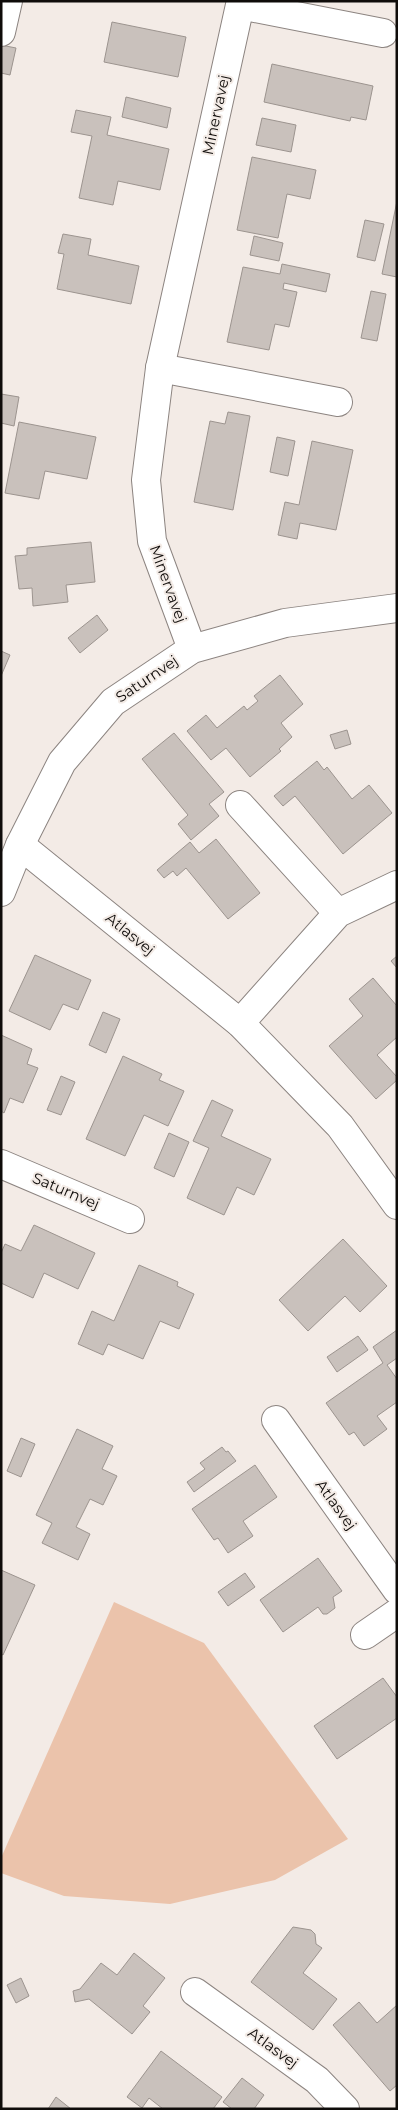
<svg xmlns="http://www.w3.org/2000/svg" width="398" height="2110" font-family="Montserrat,sans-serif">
<rect width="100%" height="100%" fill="#f3ebe6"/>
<polygon fill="#ebc3ab" points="114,1602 204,1643 348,1839 275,1880 170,1904 64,1896 1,1873 1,1858"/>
<g fill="#c9c1bc" stroke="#9c948f">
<polygon points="112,22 186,37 178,77 104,62"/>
<polygon points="1,45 16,48 10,75 1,73"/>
<polygon points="272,64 373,86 366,120 351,117 350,121 264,102"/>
<polygon points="126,97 171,108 167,128 122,117"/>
<polygon points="76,110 111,117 107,135 169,149 160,190 118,181 113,205 79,198 92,136 71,132"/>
<polygon points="262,118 296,125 291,152 256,145"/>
<polygon points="252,157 316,170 310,199 287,194 278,238 237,230"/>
<polygon points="397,201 397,277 382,274"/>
<polygon points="365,220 384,224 375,261 357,257"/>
<polygon points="63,234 91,239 88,255 139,266 131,304 57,289 64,254 58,253"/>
<polygon points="254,236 283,243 279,261 250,255"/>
<polygon points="282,264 330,274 326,292 284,283 283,289 297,292 289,327 275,324 269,350 227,342 243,267 280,274"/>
<polygon points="371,291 386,294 377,341 361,338"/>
<polygon points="1,394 19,397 14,426 1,423"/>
<polygon points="228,412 250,416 233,510 194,502 210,421 225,424"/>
<polygon points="19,422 96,437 87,479 45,471 39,499 5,493"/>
<polygon points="277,437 295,441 288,476 270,472"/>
<polygon points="312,441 353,450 336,530 300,523 297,539 278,535 285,502 299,505"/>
<polygon points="91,542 95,582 66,585 68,602 33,606 32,588 19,589 15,556 27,555 27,548"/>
<polygon points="97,615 108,630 80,653 68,638"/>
<polygon points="1,651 10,655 1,676"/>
<polygon points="280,675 303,704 281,723 292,737 279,749 281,751 250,777 226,748 211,760 187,731 206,715 217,728 244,706 247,710 258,701 254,696"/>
<polygon points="347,730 351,744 335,749 330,735"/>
<polygon points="174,733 224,792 209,804 219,816 191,840 178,824 188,815 142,759"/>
<polygon points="317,761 324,770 327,767 352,799 369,785 392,813 343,854 295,796 283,806 274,796"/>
<polygon points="216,839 260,893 228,919 186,868 177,876 173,871 164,878 157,870 190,842 199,853"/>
<polygon points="35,955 91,980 78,1010 63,1004 50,1030 9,1011"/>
<polygon points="397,956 397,968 391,961"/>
<polygon points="373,978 397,1006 397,1037 377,1055 397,1077 397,1080 376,1099 329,1046 363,1016 349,999"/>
<polygon points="103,1012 120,1019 106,1053 89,1045"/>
<polygon points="1,1035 32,1049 27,1064 38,1068 23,1103 10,1098 4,1113 1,1111"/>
<polygon points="123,1056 162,1074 159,1080 184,1091 168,1126 144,1115 125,1156 86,1139"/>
<polygon points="61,1076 75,1082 61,1115 47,1110"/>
<polygon points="212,1100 233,1110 221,1136 271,1159 254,1195 237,1187 224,1215 187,1198 209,1148 193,1141"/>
<polygon points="169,1133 189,1142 174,1177 154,1168"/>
<polygon points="34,1225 95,1253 78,1289 44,1273 33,1298 1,1283 1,1253 5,1244 21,1251"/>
<polygon points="343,1239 387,1286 360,1312 345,1296 308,1331 279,1300"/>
<polygon points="139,1265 178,1282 177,1286 194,1294 179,1329 160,1321 143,1359 108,1344 103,1355 78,1344 92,1311 114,1321"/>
<polygon points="397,1330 397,1358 387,1365 397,1379 397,1402 377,1416 387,1429 364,1446 354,1432 349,1435 326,1403 383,1363 373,1347"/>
<polygon points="358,1336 368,1350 337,1372 327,1357"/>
<polygon points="77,1429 113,1446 102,1469 117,1476 103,1505 90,1499 76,1527 90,1534 78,1560 42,1543 52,1523 36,1515"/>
<polygon points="21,1438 35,1444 21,1477 7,1471"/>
<polygon points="222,1447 226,1452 228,1451 236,1461 194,1492 187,1482 205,1469 200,1463"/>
<polygon points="255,1465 277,1497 243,1521 253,1536 228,1553 218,1538 214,1540 192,1509"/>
<polygon points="318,1558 342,1591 333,1597 335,1608 327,1614 323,1614 318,1607 283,1632 260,1600"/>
<polygon points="1,1570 35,1585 3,1655 1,1654"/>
<polygon points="245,1573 255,1587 228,1606 218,1592"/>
<polygon points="383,1678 397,1697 397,1718 337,1759 314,1726"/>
<polygon points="293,1927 311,1930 315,1934 316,1944 322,1948 303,1973 337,1999 313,2030 251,1982"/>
<polygon points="134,1953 165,1978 143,2006 150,2012 132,2034 89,1999 75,2002 73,1991 80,1989 101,1963 117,1975"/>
<polygon points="21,1978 29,1996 16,2003 7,1985"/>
<polygon points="359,2002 377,2023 397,2005 397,2085 390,2091 333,2025"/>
<polygon points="161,2051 222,2097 213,2109 163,2109 149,2098 142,2108 127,2097"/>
<polygon points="242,2078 264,2095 254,2109 232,2109 223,2102"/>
<polygon points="56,2097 71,2109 48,2109"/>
</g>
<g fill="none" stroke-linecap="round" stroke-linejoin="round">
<defs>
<g id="minor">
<polyline points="1,32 8,1"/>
<polyline points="160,368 338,402"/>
<polyline points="192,649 152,541 146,480 160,368 240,5 383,33"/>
<polyline points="240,805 338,913"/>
<polyline points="20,845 240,1023 340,1126 397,1205"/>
<polyline points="1,892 20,845 62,762 113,702 192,649 285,623 397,608"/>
<polyline points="240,1023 338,913 397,885"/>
<polyline points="1,1164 130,1219"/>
<polyline points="276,1420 397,1590"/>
<polyline points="365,1635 397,1613"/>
<polyline points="195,1992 317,2080 345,2109"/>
</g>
</defs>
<use href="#minor" stroke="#8c8480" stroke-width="30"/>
<use href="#minor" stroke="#fff" stroke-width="28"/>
</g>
<g text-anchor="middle" stroke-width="4" stroke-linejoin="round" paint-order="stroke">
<g font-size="15" fill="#0f0c0a" stroke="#f3ebe6">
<text transform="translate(216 115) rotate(-78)" y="5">Minervavej</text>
<text transform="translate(168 584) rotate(70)" y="5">Minervavej</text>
<text transform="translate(147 679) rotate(-34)" y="5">Saturnvej</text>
<text transform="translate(130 934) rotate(39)" y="5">Atlasvej</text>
<text transform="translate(66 1191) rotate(23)" y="5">Saturnvej</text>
<text transform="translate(336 1505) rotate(54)" y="5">Atlasvej</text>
<text transform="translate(273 2048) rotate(36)" y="5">Atlasvej</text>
</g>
</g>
<rect width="398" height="2110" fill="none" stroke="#0f0c0a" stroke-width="5"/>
</svg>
